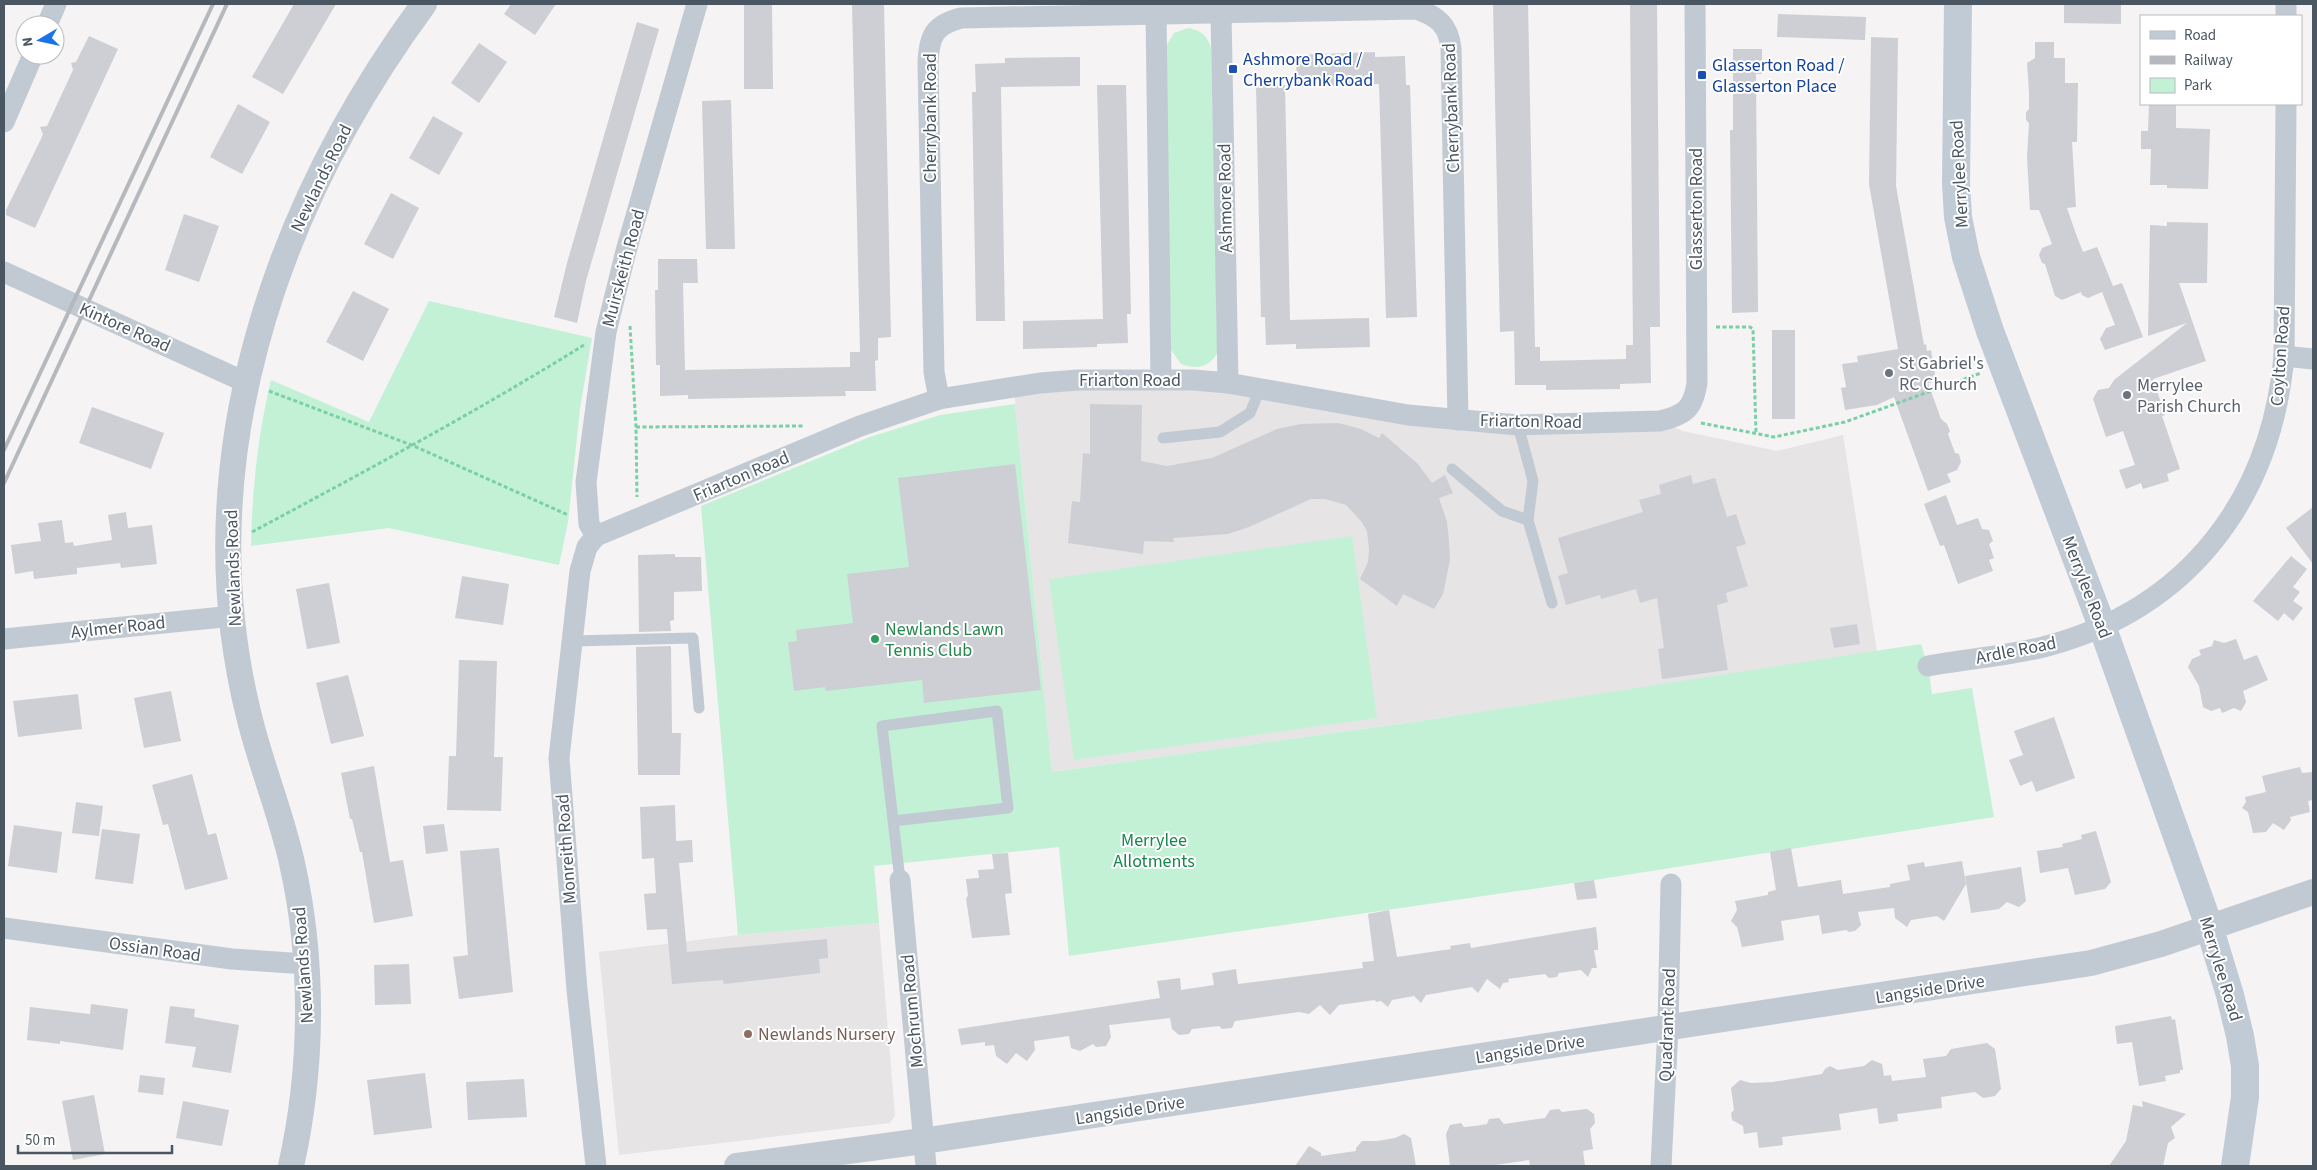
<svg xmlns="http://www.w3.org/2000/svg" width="2317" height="1170" font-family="'Source Sans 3',sans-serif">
<rect width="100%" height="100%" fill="#f5f3f3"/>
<g fill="#e6e4e5">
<polygon points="1165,379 1408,415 1660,421 1683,431 1777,451 1843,435 1877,652 1421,721 1052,772 1015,404 1015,387"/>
<polygon points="879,923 895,1116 890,1123 619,1155 599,952 738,935"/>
</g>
<g fill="#c3f1d5">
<path d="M 1188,28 C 1201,30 1207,35 1211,48 L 1218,351 C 1211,367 1197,370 1181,364 L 1171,350 L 1165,48 L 1174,33 Z"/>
<path d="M 429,301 L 592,338 L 580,409 L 568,522 L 559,565 L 389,528 L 251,546 C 252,490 258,434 271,380 L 369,422 Z"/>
<polygon points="1015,404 1052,772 1421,721 1921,644 1928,666 1932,694 1972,688 1994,817 1594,880 1069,956 1059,847 874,866 879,923 738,935 701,506 870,437 940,415"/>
<polygon points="1352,536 1377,718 1074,760 1049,579"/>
</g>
<g fill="#cdcfd5">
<polygon points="294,4 336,4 283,94 252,77"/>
<polygon points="511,4 556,4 535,35 504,14"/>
<polygon points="744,4 772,4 773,89 744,89"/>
<polygon points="852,4 884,4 891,337 878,338 878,360 875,361 876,391 845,391 846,396 688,399 688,395 660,396 660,365 656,365 655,290 658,290 658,259 697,259 698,283 683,283 685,370 850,367 850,352 860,352"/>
<polygon points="1493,4 1528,4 1535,347 1540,347 1540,361 1626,359 1626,345 1633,345 1630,4 1657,4 1660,327 1650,327 1651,383 1620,384 1620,389 1546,390 1546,385 1515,385 1514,331 1500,332"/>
<polygon points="2064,4 2121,4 2121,24 2064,23"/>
<polygon points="1778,14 1866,17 1865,40 1777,37"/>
<polygon points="637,22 659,29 586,281 577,323 554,317 567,263"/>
<polygon points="89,36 118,49 35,228 6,215 6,210 41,139 43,134 40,127 47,126 73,70 71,63 76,62"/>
<polygon points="1871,37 1898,38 1896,186 1924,345 1926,344 1927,351 1931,350 1936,382 1928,383 1941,419 1947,424 1950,431 1948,434 1955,453 1959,454 1961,462 1957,470 1947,474 1951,482 1928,491 1894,397 1877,405 1845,410 1841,388 1846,387 1842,364 1858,362 1857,356 1898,349 1869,184"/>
<polygon points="2035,42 2054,42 2054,58 2065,58 2065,83 2078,83 2077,142 2072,142 2076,207 2067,208 2076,234 2083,252 2097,247 2113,286 2122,283 2143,337 2105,350 2100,339 2106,328 2115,325 2102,292 2088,298 2082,295 2081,292 2062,300 2055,296 2045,264 2042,263 2039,255 2042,248 2052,244 2039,210 2030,210 2027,157 2029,123 2026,120 2026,112 2029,109 2029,92 2027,63 2035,58"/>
<polygon points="479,43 507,62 479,103 451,83"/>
<polygon points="1733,49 1762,49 1762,74 1756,74 1758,312 1732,313 1730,130 1733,130"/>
<polygon points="1375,52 1375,57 1405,56 1406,85 1410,85 1417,317 1386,318 1379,84 1297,87 1296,55"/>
<polygon points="1080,57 1080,86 1001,87 1005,321 976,321 972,92 976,92 975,64 1005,63 1005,58"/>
<polygon points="1097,85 1126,85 1131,314 1127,314 1128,343 1097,344 1097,347 1023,349 1023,321 1103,319"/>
<polygon points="1285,85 1290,320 1369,318 1370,347 1296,349 1296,344 1266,345 1265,317 1261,317 1256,86"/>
<polygon points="731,100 735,249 706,249 702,101"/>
<polygon points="238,104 270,122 242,174 210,157"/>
<polygon points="2149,104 2176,104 2176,128 2210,129 2208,189 2167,188 2167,185 2150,185 2151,149 2141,149 2141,131 2148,131"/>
<polygon points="433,116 463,133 439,175 409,158"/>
<polygon points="391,193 419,208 393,259 364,244"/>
<polygon points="184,214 219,226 199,282 165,270"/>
<polygon points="2167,222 2208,223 2207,283 2179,283 2206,361 2153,379 2165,415 2162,416 2180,469 2167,474 2169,481 2143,489 2141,483 2126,489 2119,470 2135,465 2123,431 2106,437 2093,399 2098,390 2109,388 2114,380 2187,323 2148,336 2150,225 2167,226"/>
<polygon points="353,291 389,309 363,361 326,342"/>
<rect x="1772" y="330" width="23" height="89"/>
<polygon points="1090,404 1142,405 1141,461 1167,466 1212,458 1277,429 1301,424 1338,423 1361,429 1379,438 1382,433 1418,464 1432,483 1445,475 1453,493 1439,498 1447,522 1449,541 1450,560 1443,594 1434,609 1403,594 1397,606 1360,579 1368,562 1369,549 1367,531 1361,521 1346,505 1325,499 1311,499 1249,527 1228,534 1173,538 1174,542 1144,541 1143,554 1068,543 1072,501 1080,502 1083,453 1090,454"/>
<polygon points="92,407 164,433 151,469 79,443"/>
<polygon points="1015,464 1041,690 924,703 922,680 826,691 825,687 794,691 788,642 797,641 796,630 853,623 847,574 909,567 898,478"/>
<polygon points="1691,475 1693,484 1715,478 1727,517 1736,514 1746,544 1736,547 1748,586 1726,593 1728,602 1717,605 1728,670 1662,679 1658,649 1664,648 1657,598 1640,603 1636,589 1601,599 1600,595 1566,605 1558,576 1568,573 1558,538 1643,512 1639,500 1661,494 1659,485"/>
<polygon points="1946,495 1957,525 1978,518 1982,529 1989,530 1993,541 1989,544 1994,558 1989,560 1993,571 1958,584 1944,545 1940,546 1924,504"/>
<polygon points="2313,507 2313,564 2286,528"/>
<polygon points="126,512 128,528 152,525 157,564 121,568 120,563 77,568 77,574 34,579 33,571 15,574 11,545 41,541 38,523 62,520 65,543 73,542 74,546 112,540 108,515"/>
<polygon points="675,554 675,557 701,557 702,591 674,592 674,620 670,621 671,631 639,632 638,555"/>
<polygon points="2291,556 2307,569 2293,587 2300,592 2293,601 2303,608 2293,621 2284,613 2278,621 2253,601"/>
<polygon points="462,576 509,584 503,625 455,618"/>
<polygon points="329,583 340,643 307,649 296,589"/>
<polygon points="1857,624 1860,644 1834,648 1830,628"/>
<polygon points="2236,639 2244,660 2257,655 2268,680 2243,691 2246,702 2241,711 2234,708 2222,713 2220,708 2211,711 2203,707 2199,686 2188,667 2192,659 2201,655 2199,650 2212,646 2214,640 2224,643"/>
<polygon points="671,646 672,733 681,733 680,775 638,775 636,647"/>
<polygon points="459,660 497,661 494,757 503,757 501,811 447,810 449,756 456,756"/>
<polygon points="348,675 364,736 331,744 316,683"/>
<polygon points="171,691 181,741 144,748 134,698"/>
<polygon points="78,694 82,729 18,737 13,701"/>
<polygon points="2054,717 2075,778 2036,792 2032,781 2020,786 2009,760 2023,755 2014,731"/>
<polygon points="374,766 390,862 403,860 413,916 374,923 362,852 360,852 352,819 350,819 341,773"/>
<polygon points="2300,767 2302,773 2313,772 2313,800 2308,801 2310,812 2290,817 2291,820 2284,830 2273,823 2266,832 2253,833 2248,812 2242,808 2246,802 2245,797 2266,792 2262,776"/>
<polygon points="192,774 208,835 216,833 228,879 185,890 168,824 163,825 152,785"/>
<polygon points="76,802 103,806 99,836 72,833"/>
<polygon points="675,805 676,841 692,840 693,862 679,863 687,952 827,939 828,958 819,959 820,973 724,984 723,980 672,984 667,929 647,930 644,894 656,893 654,858 642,859 640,807"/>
<polygon points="444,824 448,851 426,854 423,826"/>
<polygon points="14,825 62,832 57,873 8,866"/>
<polygon points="102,829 140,834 133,884 95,879"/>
<polygon points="2096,831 2111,882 2105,889 2075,895 2068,868 2040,873 2037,851 2063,847 2062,844 2082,839 2081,835"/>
<polygon points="499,848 513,992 459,999 453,957 468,955 460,851"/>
<polygon points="1791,848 1798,887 1841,880 1843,894 1890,887 1890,884 1910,880 1907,865 1924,862 1925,867 1962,861 1966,884 1944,921 1937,916 1911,920 1907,927 1895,918 1894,908 1858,912 1861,925 1855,931 1849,932 1846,930 1822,934 1819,915 1781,921 1784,940 1742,947 1737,927 1731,921 1737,910 1735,901 1768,895 1768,892 1776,890 1770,852"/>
<polygon points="1008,853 1012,893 1005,894 1010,935 972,938 966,899 968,895 966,879 979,878 978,870 994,869 992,854"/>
<polygon points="2021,867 2026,901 2019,907 2007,902 1999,909 1971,913 1965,876"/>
<polygon points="1594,880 1597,898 1577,900 1574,883"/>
<polygon points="1389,910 1397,957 1451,949 1450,946 1470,943 1471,948 1596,927 1598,944 1598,950 1594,950 1597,968 1592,968 1588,977 1581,970 1559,973 1557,977 1549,978 1545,974 1508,979 1509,982 1503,983 1500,989 1487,979 1478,993 1472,987 1426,995 1421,1003 1414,996 1392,1000 1388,1007 1381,1001 1376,1002 1375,1000 1339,1005 1330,1015 1320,1005 1309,1014 1299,1012 1235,1021 1232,1028 1222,1029 1219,1026 1192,1029 1189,1034 1179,1035 1172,1029 1170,1018 1109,1025 1111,1037 1106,1046 1096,1047 1093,1044 1080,1051 1071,1048 1069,1036 1034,1041 1035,1050 1027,1061 1016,1053 1007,1064 996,1056 994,1045 985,1046 985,1042 961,1045 958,1029 1160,998 1157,981 1180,978 1181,990 1214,985 1212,973 1236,969 1238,984 1363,968 1362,962 1374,961 1368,914"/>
<polygon points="409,964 411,1004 375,1005 374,965"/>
<polygon points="91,1004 128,1009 123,1050 60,1041 60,1044 27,1040 30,1007 90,1014"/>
<polygon points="170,1006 195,1009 194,1017 239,1025 231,1073 192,1067 196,1047 165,1043"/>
<polygon points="2171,1016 2172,1020 2175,1019 2183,1070 2180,1070 2180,1073 2165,1076 2166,1081 2139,1086 2132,1042 2117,1044 2115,1026"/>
<polygon points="1987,1043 1995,1049 2001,1089 1995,1096 1983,1098 1975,1092 1941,1097 1942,1108 1897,1114 1898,1121 1879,1124 1877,1108 1839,1114 1841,1130 1782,1137 1783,1145 1759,1148 1757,1132 1744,1134 1743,1126 1732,1120 1731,1113 1734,1110 1731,1088 1740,1080 1751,1083 1773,1082 1822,1074 1825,1069 1830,1066 1838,1070 1864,1066 1872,1060 1882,1064 1884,1076 1891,1075 1892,1081 1926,1077 1923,1059 1946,1056 1951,1049"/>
<polygon points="425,1073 432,1128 374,1135 367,1080"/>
<polygon points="140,1075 165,1078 163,1095 138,1092"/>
<polygon points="524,1079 527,1117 468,1120 466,1082"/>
<polygon points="94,1095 105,1154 73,1160 62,1101"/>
<polygon points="183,1101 229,1110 222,1146 176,1138"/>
<polygon points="2142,1101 2186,1114 2171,1127 2175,1138 2168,1143 2163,1166 2109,1166 2126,1141 2133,1105 2143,1107"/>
<polygon points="1559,1109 1562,1112 1587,1109 1594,1114 1595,1123 1590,1129 1593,1149 1583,1151 1585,1166 1530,1166 1529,1160 1489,1166 1450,1166 1446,1134 1450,1125 1461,1123 1464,1127 1475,1126 1487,1124 1489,1119 1499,1118 1504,1124 1545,1118 1550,1110"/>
<polygon points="1404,1134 1411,1138 1416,1166 1295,1166 1309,1146 1321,1153 1321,1156 1356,1151 1356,1148 1362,1141 1377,1141 1395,1138"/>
</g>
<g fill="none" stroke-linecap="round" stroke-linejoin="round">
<g stroke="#7ad0a6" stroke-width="3" stroke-dasharray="4 2.5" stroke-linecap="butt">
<polyline points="630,326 636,427 637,497"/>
<polyline points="1716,327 1750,327 1753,329 1756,433"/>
<polyline points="269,391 414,446 568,515"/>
<polyline points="1701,423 1774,437 1845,422 1981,373"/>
<polyline points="636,427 803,426"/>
<path d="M 252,532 C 364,472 476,412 584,345"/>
</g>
<g stroke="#c1cad2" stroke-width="11">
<polyline points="1518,425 1533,481 1528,520 1552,603"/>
<polyline points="1163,438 1220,432 1250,413 1260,389"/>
<polyline points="1452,469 1502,511 1528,520"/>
<polyline points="572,641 693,638 699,708"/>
<polyline points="893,821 1008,808 997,711 882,726 900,880"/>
</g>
<g stroke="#c1cad2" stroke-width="21">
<polyline points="1221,13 1228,383"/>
<polyline points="1156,14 1161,379"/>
<polyline points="2286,16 2286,4"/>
<polyline points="47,25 56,4"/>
<polyline points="4,122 33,55"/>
<polyline points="4,272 245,382"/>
<polyline points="2284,356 2313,359"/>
<path d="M 939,399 L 934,372 L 928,63 C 929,36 934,25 961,18 L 1416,9 C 1438,16 1449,26 1451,49 L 1458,420"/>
<polyline points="596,536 589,524 586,482 606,332 626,251 697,4"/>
<polyline points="4,639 233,616"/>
<path d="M 1928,666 C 1966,659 2010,656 2047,646 C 2189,608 2271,499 2284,356 L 2286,104"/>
<polyline points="900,880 926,1166"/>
<polyline points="4,928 232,959 306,964"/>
<path d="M 596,1166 L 577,990 L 559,758 L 580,571 L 587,547 L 596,536 L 860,426 L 939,399 L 1040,383 L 1078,380 L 1194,380 L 1228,383 L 1408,415 L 1518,425 L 1660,421 C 1685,415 1693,409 1697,383 L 1695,4"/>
<polyline points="1661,1166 1668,1028 1671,884"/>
</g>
<g stroke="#c1cad2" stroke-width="26">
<path d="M 291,1166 C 313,1068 314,961 292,863 C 281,813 261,766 249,716 C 186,464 274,208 424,4"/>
<polyline points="737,1166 923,1141 2091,963 2161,944 2313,892"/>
</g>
<polyline stroke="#c1cbd6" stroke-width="28" points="1958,4 1956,184 1958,217 1966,257 1990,331 2102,626 2209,926 2230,995 2240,1036 2245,1066 2245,1097 2235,1166"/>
<g stroke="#b5b8bd" stroke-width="4">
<polyline points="4,450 213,4"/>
<polyline points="4,483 227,4"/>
</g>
</g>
<g fill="#1a4fb4" stroke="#fff" stroke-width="2">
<rect x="1228" y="64" width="10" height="10" rx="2.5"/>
<rect x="1697" y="70" width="10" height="10" rx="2.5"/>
</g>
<g fill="#6b7280" stroke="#fff" stroke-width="2">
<circle cx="1889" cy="373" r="5"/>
<circle cx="2127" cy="395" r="5"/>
</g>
<circle fill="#2e9e5b" stroke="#fff" stroke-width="2" cx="875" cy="639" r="5"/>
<circle fill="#8d6e63" stroke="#fff" stroke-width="2" cx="748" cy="1034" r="5"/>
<g text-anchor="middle" stroke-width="4" stroke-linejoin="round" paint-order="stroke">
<g font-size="18" fill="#164399" stroke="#fff" text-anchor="start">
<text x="1243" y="65">Ashmore Road /<tspan x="1243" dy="21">Cherrybank Road</tspan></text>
<text x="1712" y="71">Glasserton Road /<tspan x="1712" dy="21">Glasserton Place</tspan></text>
</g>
<g font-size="18" fill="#4a5661" stroke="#fff">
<text transform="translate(1451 108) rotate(-92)" y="6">Cherrybank Road</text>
<text transform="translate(930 118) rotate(-90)" y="6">Cherrybank Road</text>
<text transform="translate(1959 174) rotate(-93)" y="6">Merrylee Road</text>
<text transform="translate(321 178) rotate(-64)" y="6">Newlands Road</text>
<text transform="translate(1225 198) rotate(-91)" y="6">Ashmore Road</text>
<text transform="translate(1696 209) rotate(-90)" y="6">Glasserton Road</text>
<text transform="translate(623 268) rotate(-75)" y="6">Muirskeith Road</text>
<text transform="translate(125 327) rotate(24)" y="6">Kintore Road</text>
<text transform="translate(2280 356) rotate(-86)" y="6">Coylton Road</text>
<text x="1130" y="386">Friarton Road</text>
<text transform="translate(1531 421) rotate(1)" y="6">Friarton Road</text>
<text transform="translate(741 476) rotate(-23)" y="6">Friarton Road</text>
<text transform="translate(233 568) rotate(-92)" y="6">Newlands Road</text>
<text transform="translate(2087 587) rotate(69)" y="6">Merrylee Road</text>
<text transform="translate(118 627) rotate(-6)" y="6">Aylmer Road</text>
<text transform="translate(2016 650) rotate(-11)" y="6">Ardle Road</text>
<text transform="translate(566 849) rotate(-94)" y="6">Monreith Road</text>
<text transform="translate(155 949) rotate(8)" y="6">Ossian Road</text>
<text transform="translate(303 965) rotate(-94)" y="6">Newlands Road</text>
<text transform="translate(2221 969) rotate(73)" y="6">Merrylee Road</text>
<text transform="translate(1930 989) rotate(-9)" y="6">Langside Drive</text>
<text transform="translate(912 1011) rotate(-95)" y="6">Mochrum Road</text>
<text transform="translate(1667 1025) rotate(-88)" y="6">Quadrant Road</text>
<text transform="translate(1530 1049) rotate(-9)" y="6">Langside Drive</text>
<text transform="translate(1130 1110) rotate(-9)" y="6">Langside Drive</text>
</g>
<g font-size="18" fill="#5b616d" stroke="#fff" text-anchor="start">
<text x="1899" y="369">St Gabriel's<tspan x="1899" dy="21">RC Church</tspan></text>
<text x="2137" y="391">Merrylee<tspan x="2137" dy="21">Parish Church</tspan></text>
</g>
<g font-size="18" fill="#27864d" stroke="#fff" text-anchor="start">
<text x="885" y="635">Newlands Lawn<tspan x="885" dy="21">Tennis Club</tspan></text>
</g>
<g font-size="18" fill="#17864f" stroke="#fff">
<text x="1154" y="846">Merrylee<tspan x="1154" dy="21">Allotments</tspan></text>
</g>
<g font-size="18" fill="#785e54" stroke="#fff" text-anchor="start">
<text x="758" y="1040">Newlands Nursery</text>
</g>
</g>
<rect width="2317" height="1170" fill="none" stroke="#4a5661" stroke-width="10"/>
<rect x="2140" y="15" width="162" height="90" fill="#ffffff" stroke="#b7bbc0"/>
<rect x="2150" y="31" width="25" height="8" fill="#c1cbd6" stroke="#b7bbc0"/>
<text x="2184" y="40" font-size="15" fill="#4a5661">Road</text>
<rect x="2150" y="56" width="25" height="8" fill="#b5b8bd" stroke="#b7bbc0"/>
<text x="2184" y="65" font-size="15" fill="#4a5661">Railway</text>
<rect x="2150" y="78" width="25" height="15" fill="#c3f1d5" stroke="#b7bbc0"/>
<text x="2184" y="90" font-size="15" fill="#4a5661">Park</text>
<g transform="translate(40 40) rotate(261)"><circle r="24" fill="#ffffff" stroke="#b7bbc0"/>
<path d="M0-4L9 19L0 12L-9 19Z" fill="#1a73e8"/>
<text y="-8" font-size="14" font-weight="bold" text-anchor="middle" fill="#4a5661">N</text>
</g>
<path d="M18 1145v8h154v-8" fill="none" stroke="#4a5661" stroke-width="2.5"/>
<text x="25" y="1145" font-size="15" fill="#4a5661" stroke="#ffffff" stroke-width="4" paint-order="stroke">50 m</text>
</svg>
